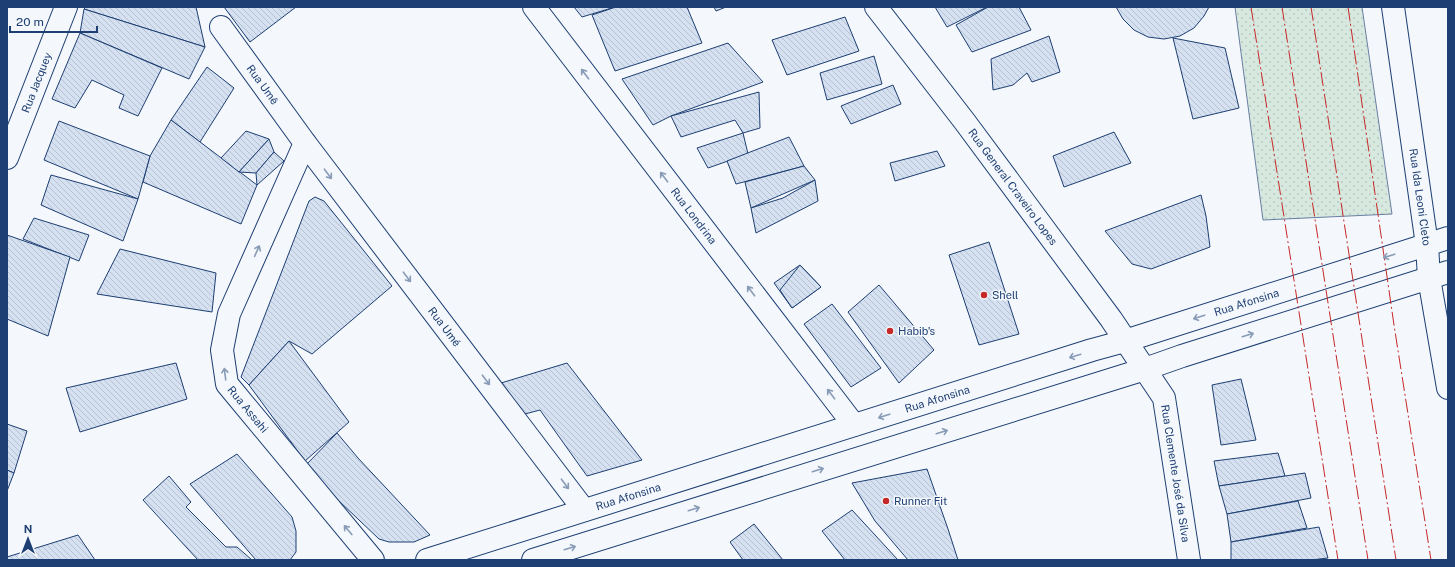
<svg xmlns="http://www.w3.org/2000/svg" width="1455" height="567" font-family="'Public Sans',sans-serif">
<defs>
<pattern id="garden-dots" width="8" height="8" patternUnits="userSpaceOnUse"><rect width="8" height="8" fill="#d7e8df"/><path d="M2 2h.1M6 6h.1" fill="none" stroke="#b8c8c3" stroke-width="1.8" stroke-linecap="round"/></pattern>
<pattern id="building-back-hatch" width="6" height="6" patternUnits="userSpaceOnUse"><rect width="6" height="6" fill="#d5e0f0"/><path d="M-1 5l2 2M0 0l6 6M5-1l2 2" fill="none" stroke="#b6c1d1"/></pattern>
</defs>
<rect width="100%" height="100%" fill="#f4f7fb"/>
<polygon fill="url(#garden-dots)" stroke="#687fa3" points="1235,7 1362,7 1392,214 1263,220"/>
<g fill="url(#building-back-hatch)" stroke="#1d3f73">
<polygon points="86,7 196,7 205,47 84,9"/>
<polygon points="224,7 296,7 250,42"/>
<polygon points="574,7 615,7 582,17"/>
<polygon points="616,7 687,7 702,43 615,71 592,15"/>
<polygon points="714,7 726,7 716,11"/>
<polygon points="935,7 987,7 947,27"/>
<polygon points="988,7 1019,7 1031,30 972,52 956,25"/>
<polygon points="1116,7 1209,7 1204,16 1194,28 1180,36 1164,39 1148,37 1134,30 1123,19"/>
<polygon points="84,9 205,47 189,79 80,33"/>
<polygon points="845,17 859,51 787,75 772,40"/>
<polygon points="80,33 162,68 138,116 119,108 124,95 92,80 75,108 52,99"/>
<polygon points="1049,36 1060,72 1032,82 1027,73 1013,85 993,90 991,59"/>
<polygon points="1173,38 1225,48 1239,108 1193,119"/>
<polygon points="728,43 763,82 671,116 653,125 622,79"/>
<polygon points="874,56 882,84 827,100 820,73"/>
<polygon points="207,67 234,88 200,142 171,120"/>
<polygon points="893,85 901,104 851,124 841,106"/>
<polygon points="759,92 760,128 743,133 735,120 681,137 671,116"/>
<polygon points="171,120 257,185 241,224 143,182 150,156"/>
<polygon points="59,121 150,156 138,199 44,160"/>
<polygon points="246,131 269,139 239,172 221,158"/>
<polygon points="1114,132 1131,163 1064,187 1053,156"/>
<polygon points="743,133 748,154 708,168 697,148"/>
<polygon points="789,137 804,166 736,184 727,161"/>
<polygon points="269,139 274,152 256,173 239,172"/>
<polygon points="937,151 945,166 895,181 890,163"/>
<polygon points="274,152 284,161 257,185 256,173"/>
<polygon points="804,166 815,180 751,208 745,182"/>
<polygon points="51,175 138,199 123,241 41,205"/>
<polygon points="815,180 818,201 756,233 751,208 783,198"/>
<polygon points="1201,195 1206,216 1210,247 1151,269 1132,264 1105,231"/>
<polygon points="315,197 324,201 392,286 312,354 289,341 249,385 241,377 309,201"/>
<polygon points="34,218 89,235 79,261 23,239"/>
<polygon points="7,235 70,257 48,336 7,319"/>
<polygon points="989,242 1019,334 979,345 949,255"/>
<polygon points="120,249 216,273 212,312 97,294"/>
<polygon points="800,265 821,287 792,308 774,283"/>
<polygon points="800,265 821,287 792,308 780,290"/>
<polygon points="879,285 934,350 899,383 848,312"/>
<polygon points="832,304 881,368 851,387 804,324"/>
<polygon points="289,341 349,422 305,461 249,385"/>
<polygon points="176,363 187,399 80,432 66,388"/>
<polygon points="567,363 642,460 587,476 540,410 525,414 501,383"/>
<polygon points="1241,379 1256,440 1221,445 1212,385"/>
<polygon points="7,424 27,431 14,473 7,470"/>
<polygon points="337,433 358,458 430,535 414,542 389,542 379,539 338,500 306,465"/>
<polygon points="1278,453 1285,476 1219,486 1214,461"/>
<polygon points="237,454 292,517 296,531 296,552 290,560 256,560 190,484"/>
<polygon points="927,469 948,529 958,560 908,560 875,521 852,483"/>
<polygon points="7,470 14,473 7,491"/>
<polygon points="1305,473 1311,498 1227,514 1219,486"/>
<polygon points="169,476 191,502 186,507 226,547 237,547 252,560 198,560 143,500"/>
<polygon points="1298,501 1307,528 1231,542 1227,514"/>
<polygon points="852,510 898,560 845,560 822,531"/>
<polygon points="754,524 783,560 743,560 730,542"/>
<polygon points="1319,527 1328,558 1311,560 1231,560 1231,542"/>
<polygon points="78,535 95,560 7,560 7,557"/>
</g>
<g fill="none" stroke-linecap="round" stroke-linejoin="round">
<defs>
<g id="minor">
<path id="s1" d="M 534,7 L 854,425"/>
<path id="s2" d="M 876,7 L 965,122 L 1111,319 L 1164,398 L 1189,560"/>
<path id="s3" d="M 221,27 L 305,143 L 584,510"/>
<path id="s4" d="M 305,143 L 229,314 L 222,350 L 227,384 L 373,560"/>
<path id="s5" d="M 7,158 L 66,7"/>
</g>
<g id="tertiary">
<path id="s6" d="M 1393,7 L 1427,245 L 1429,278 L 1448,388"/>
</g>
<g id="primary">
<path id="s7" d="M 427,560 L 1092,350 L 1125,341 L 1448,238"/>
<polyline points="533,560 1145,369 1182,356 1448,272"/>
</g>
</defs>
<use href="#minor" stroke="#1d3f73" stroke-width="24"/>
<use href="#tertiary" stroke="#1d3f73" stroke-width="24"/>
<use href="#primary" stroke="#1d3f73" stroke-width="24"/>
<use href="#minor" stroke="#f4f7fb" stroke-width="22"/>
<use href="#tertiary" stroke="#f4f7fb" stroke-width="22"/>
<use href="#primary" stroke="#f4f7fb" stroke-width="22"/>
<g stroke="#c62828" stroke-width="1" stroke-dasharray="14 3 2 3" stroke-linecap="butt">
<polyline points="1251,7 1338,560"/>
<polyline points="1282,7 1368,560"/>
<polyline points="1311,7 1396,560"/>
<polyline points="1348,7 1394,325 1431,560"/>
</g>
</g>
<defs><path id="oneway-shaft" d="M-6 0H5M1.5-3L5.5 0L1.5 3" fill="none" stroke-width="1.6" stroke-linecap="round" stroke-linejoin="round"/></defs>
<g stroke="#889bb7">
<use href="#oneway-shaft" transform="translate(585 74) rotate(-127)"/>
<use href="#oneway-shaft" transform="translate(328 174) rotate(53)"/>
<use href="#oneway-shaft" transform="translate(664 177) rotate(-127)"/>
<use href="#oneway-shaft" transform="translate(257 251) rotate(-66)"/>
<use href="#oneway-shaft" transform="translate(1389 256) rotate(162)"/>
<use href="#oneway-shaft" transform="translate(407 277) rotate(53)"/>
<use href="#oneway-shaft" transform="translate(751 291) rotate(-127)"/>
<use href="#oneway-shaft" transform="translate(1199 317) rotate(162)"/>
<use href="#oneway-shaft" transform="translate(1248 335) rotate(-17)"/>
<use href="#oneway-shaft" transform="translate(1075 356) rotate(163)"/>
<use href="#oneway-shaft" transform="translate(225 374) rotate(-97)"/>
<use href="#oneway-shaft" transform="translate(486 380) rotate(53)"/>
<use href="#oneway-shaft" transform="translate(831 394) rotate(-127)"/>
<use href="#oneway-shaft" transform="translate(884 416) rotate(162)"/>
<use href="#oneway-shaft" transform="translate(942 432) rotate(-17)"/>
<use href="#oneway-shaft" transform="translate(818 470) rotate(-17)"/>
<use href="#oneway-shaft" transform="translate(565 484) rotate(53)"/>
<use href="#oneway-shaft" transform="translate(694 509) rotate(-17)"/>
<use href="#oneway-shaft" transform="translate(348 530) rotate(-130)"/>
<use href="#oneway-shaft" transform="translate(570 548) rotate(-17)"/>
</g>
<g fill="#c62828" stroke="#f4f7fb" stroke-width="1.5">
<circle cx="984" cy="295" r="4"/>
<circle cx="890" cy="331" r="4"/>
<circle cx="886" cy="501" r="4"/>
</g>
<g text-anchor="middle" stroke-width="3" stroke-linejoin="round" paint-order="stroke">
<g font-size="11" fill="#1d3f73" stroke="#f4f7fb">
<text dy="4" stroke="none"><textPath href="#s5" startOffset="81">Rua Jacquey</textPath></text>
<text dy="4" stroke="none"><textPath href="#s3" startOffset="71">Rua Umê</textPath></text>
<text dy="4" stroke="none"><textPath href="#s2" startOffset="226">Rua General Craveiro Lopes</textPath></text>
<text dy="4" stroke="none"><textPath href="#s6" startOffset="192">Rua Ida Leoni Cleto</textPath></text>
<text dy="4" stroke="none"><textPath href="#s1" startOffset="263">Rua Londrina</textPath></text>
<text dy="4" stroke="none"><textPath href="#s7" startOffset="859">Rua Afonsina</textPath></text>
<text dy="4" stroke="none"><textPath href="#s3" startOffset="374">Rua Umé</textPath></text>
<text dy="4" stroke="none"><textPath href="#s7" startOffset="535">Rua Afonsina</textPath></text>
<text dy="4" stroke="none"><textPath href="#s4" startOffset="291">Rua Assahi</textPath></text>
<text dy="4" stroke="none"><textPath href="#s2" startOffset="562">Rua Clemente José da Silva</textPath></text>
<text dy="4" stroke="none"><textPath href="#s7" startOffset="211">Rua Afonsina</textPath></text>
</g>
<g font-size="11" fill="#1d3f73" stroke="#f4f7fb" text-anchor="start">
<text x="992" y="299">Shell</text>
<text x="898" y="335">Habib's</text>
<text x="894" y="505">Runner Fit</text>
</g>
</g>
<rect width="1455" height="567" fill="none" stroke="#1d3f73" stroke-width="16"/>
<g transform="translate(28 539)" stroke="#f4f7fb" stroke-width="3" paint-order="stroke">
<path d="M0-3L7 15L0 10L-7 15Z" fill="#1d3f73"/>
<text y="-6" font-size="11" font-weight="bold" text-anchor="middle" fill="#1d3f73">N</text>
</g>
<path d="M10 26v6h87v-6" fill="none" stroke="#1d3f73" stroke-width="2"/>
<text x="16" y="26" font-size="12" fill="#1d3f73" stroke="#f4f7fb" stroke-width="3" paint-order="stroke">20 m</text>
</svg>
